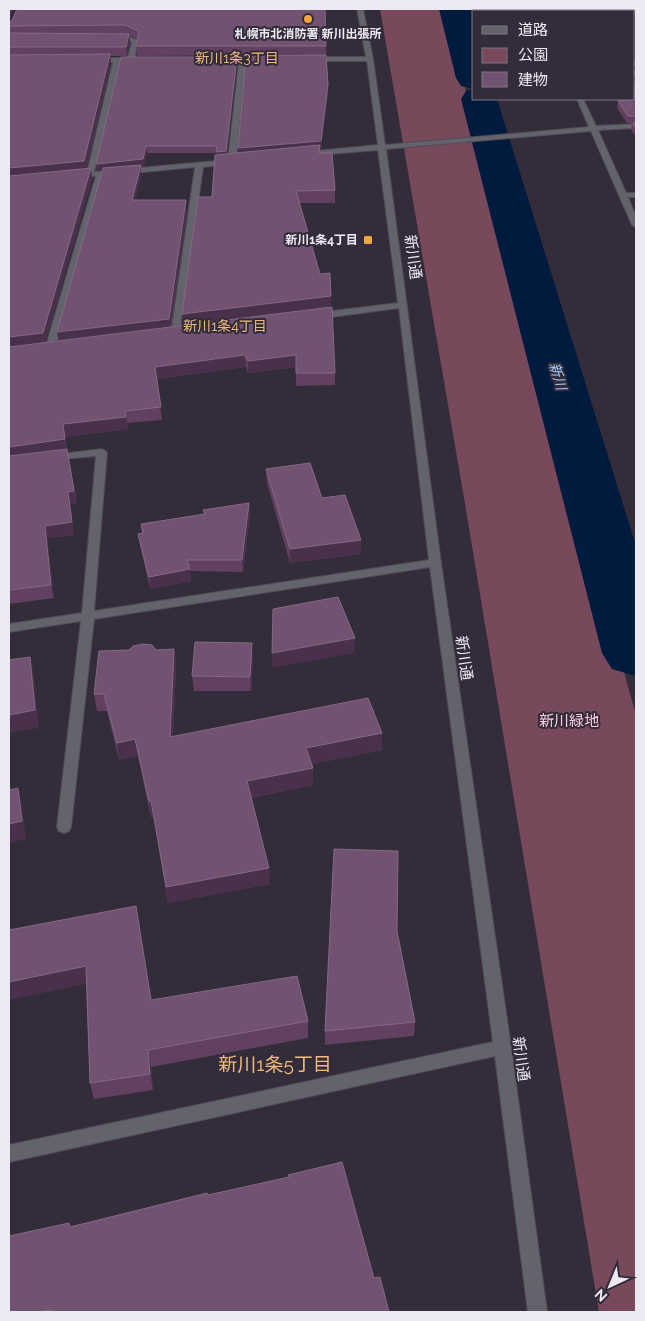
<svg xmlns="http://www.w3.org/2000/svg" width="645" height="1321" font-family="Raleway,'Noto Sans JP',sans-serif">
<rect width="100%" height="100%" fill="#332c3b"/>
<polygon fill="#78485b" points="380,9 444,9 561,447 636,715 636,1312 599,1312 464,498"/>
<g fill="none" stroke-linecap="round" stroke-linejoin="round">
<g fill="#001b3d" fill-rule="evenodd">
<polygon points="439,9 471,9 474,19 474,89 461,86 456,78"/>
<polygon points="474,89 474,99 497,99 636,546 636,676 612,669 602,653 461,99 466,91"/>
</g>
<defs>
<g id="minor">
<polygon points="357,9 363,9 373,59 385,145 589,127 577,99 583,99 596,126 636,124 636,128 598,130 626,193 636,193 636,197 628,197 636,217 636,227 632,225 591,131 386,149 441,563 511,1047 547,1312 528,1312 495,1056 9,1162 9,1145 493,1042 430,567 94,619 71,827 69,831 64,833 59,831 57,827 81,621 9,632 9,624 82,613 96,456 49,460 48,458 49,456 53,455 102,449 107,452 94,611 429,560 399,308 316,319 312,316 316,313 398,303 378,150 305,156 301,154 305,152 378,145 367,61 311,61 308,59 311,57 366,57"/>
<polygon points="536,9 542,9 543,11 537,11"/>
<polygon points="114,36 126,36 137,40 135,58 139,60 136,62 120,62 94,172 228,160 239,62 221,62 218,60 221,58 261,58 264,60 261,62 245,62 236,161 230,164 203,167 179,336 176,337 171,334 195,167 103,176 55,349 50,352 45,349 96,176 76,178 72,176 87,173 113,62 94,62 91,60 94,58 128,58 132,42 112,39"/>
<rect x="634" y="62" width="2" height="4"/>
<polygon points="634,71 636,72 636,78 634,77"/>
</g>
</defs>
<use href="#minor" stroke="#514a58" stroke-width="2"/>
<use href="#minor" fill="#62636b" fill-rule="evenodd"/>
</g>
<g fill="#624060" fill-rule="evenodd">
<path d="M 17,9 L 326,46 L 328,93 L 320,153 L 335,190 L 335,203 L 300,203 L 320,274 L 331,307 L 335,373 L 335,385 L 296,386 L 296,367 L 248,373 L 246,367 L 156,379 L 162,420 L 127,423 L 128,429 L 65,437 L 77,503 L 70,504 L 74,535 L 47,538 L 54,598 L 9,604 L 9,26 ZM 129,35 L 137,39 L 136,46 L 137,56 L 297,55 L 238,153 L 227,154 L 237,64 L 96,171 L 103,170 L 58,340 L 45,342 L 92,179 L 91,168 L 86,169 L 111,64 L 110,56 L 127,56 L 130,43 ZM 147,153 L 216,153 L 212,197 L 183,325 L 171,326 L 187,210 L 135,200 L 141,175 L 141,167 L 144,166 Z"/>
<polygon points="629,9 636,9 636,17 634,14 634,11 631,11"/>
<polygon points="636,82 636,123 627,123 617,108 618,101 616,99 634,99"/>
<polygon points="633,123 636,123 636,137 631,130"/>
<polygon points="266,469 322,498 361,540 361,554 290,563 267,483"/>
<polygon points="249,503 250,514 243,572 190,571 191,581 150,589 140,545 138,534 142,533 141,524 204,515 203,510"/>
<polygon points="174,649 176,666 173,737 382,733 382,750 312,764 313,785 251,798 270,884 168,903 154,818 151,818 138,756 119,760 107,711 97,711 94,694 156,650"/>
<polygon points="253,658 251,691 194,691 192,676"/>
<polygon points="9,930 151,1000 308,1021 308,1038 151,1067 153,1090 94,1099 90,1083 86,984"/>
<polygon points="397,931 415,1022 414,1036 325,1045 325,1031"/>
</g>
<g fill="#49304b">
<polygon points="9,9 13,9 9,19"/>
<polygon points="129,34 130,43 127,56 126,47"/>
<polygon points="110,54 111,64 85,171 9,179 9,168"/>
<polygon points="237,57 237,64 226,158 217,159 216,152"/>
<polygon points="328,84 328,93 321,149 320,149 320,158 238,157 238,148"/>
<polygon points="146,146 147,153 144,166 141,167 141,175 133,209 132,200 140,167 96,171 96,164"/>
<polygon points="91,168 92,179 45,345 9,349 9,337"/>
<polygon points="186,200 187,210 170,329 59,343 57,332"/>
<polygon points="331,296 331,309 183,328 182,314"/>
<polygon points="245,355 246,367 156,379 155,367"/>
<polygon points="296,355 296,367 248,373 248,361"/>
<polygon points="126,417 128,429 65,437 63,424"/>
<polygon points="65,439 67,452 9,460 9,447"/>
<polygon points="74,491 77,503 70,504 74,535 47,538 54,598 51,585 45,526 68,492"/>
<polygon points="249,503 250,514 243,572 242,560"/>
<polygon points="361,540 361,554 290,563 290,549"/>
<polygon points="190,569 191,581 150,589 149,577"/>
<polygon points="355,638 354,653 272,668 272,653"/>
<polygon points="252,643 253,658 251,691 250,677"/>
<polygon points="174,649 176,666 172,754 170,737"/>
<polygon points="30,657 34,675 39,728 9,733 9,715"/>
<polygon points="382,733 382,750 307,765 306,748"/>
<polygon points="135,739 138,756 119,760 117,743"/>
<polygon points="313,768 313,785 248,798 247,781"/>
<polygon points="18,788 22,806 26,839 9,843 9,824"/>
<polygon points="149,801 151,801 154,818 151,818"/>
<polygon points="269,868 270,884 168,903 166,887"/>
<polygon points="86,966 90,983 9,1000 9,982"/>
<polygon points="148,1050 151,1067 153,1090 150,1074"/>
<polygon points="51,1310 52,1312 39,1312"/>
</g>
<g fill="#715270" stroke="#856a84">
<polygon points="17,9 325,9 326,46 136,46 139,31 125,25 9,26 9,22 12,21"/>
<polygon points="9,33 129,34 126,47 9,47"/>
<polygon points="110,54 84,161 9,168 9,55"/>
<polygon points="326,55 328,84 321,141 238,148 246,56"/>
<polygon points="121,57 237,57 226,151 216,152 217,146 146,146 143,159 96,164"/>
<polygon points="634,82 636,82 636,116 628,116 618,101 624,101 622,99 634,99"/>
<polygon points="633,123 636,123 636,129"/>
<polygon points="320,145 319,153 332,153 335,190 296,191 320,274 330,273 331,296 182,314 198,197 212,197 215,155"/>
<polygon points="141,165 132,200 186,200 169,319 57,332 103,168"/>
<polygon points="91,168 43,333 9,337 9,176"/>
<polygon points="332,307 335,373 296,373 296,355 248,361 245,355 155,367 161,407 125,411 126,417 63,424 65,439 9,447 9,347"/>
<polygon points="67,449 74,491 68,492 72,522 45,526 51,585 9,590 9,456"/>
<polygon points="310,463 322,498 345,495 361,540 290,549 266,469"/>
<polygon points="249,503 242,560 187,560 190,569 149,577 138,534 143,533 141,524 205,514 203,510"/>
<polygon points="338,597 355,638 272,653 273,609"/>
<polygon points="195,642 252,643 250,677 192,676"/>
<polygon points="143,644 152,645 156,650 174,649 170,737 368,698 382,733 306,748 313,768 247,781 269,868 166,887 151,801 149,801 135,739 117,743 104,694 94,694 99,651 129,650 133,646"/>
<polygon points="30,657 35,710 9,715 9,660"/>
<polygon points="9,782 10,790 18,788 22,821 9,824"/>
<polygon points="334,849 398,851 397,931 415,1022 325,1031"/>
<polygon points="136,906 151,1000 297,976 308,1021 148,1050 150,1074 90,1083 86,966 9,982 9,930"/>
<polygon points="342,1162 374,1278 380,1277 389,1312 51,1312 51,1310 39,1312 9,1312 9,1236 69,1223 70,1227 207,1193 208,1195 289,1177 288,1175"/>
</g>
<g fill="#f1a640" stroke="#332c3b" stroke-width="2">
<circle cx="308" cy="19" r="5"/>
<rect x="363" y="235" width="10" height="10" rx="2.5"/>
</g>
<g text-anchor="middle" stroke-width="4" stroke-linejoin="round" paint-order="stroke">
<g font-size="12" font-weight="bold" fill="#ede9f3" stroke="#332c3b">
<text x="308" y="38">札幌市北消防署 新川出張所</text>
<text x="358" y="244" text-anchor="end">新川1条4丁目</text>
</g>
<g font-size="14" fill="#efba7c" stroke="#332c3b">
<text x="237" y="63">新川1条3丁目</text>
<text x="225" y="331">新川1条4丁目</text>
</g>
<g font-size="14" font-style="italic" fill="#a3cbfe" stroke="#332c3b">
<text transform="translate(558 376) rotate(74)" y="5">新川</text>
</g>
<g font-size="15" fill="#ede9f3" stroke="#332c3b">
<text transform="translate(413 257) rotate(82)" y="5">新川通</text>
<text transform="translate(464 658) rotate(82)" y="5">新川通</text>
<text transform="translate(521 1059) rotate(82)" y="5">新川通</text>
</g>
<g font-size="15" fill="#ffccde" stroke="#332c3b">
<text x="569" y="726">新川緑地</text>
</g>
<g font-size="19" fill="#efba7c" stroke="#332c3b">
<text x="275" y="1071">新川1条5丁目</text>
</g>
</g>
<rect width="645" height="1321" fill="none" stroke="#ede9f3" stroke-width="20"/>
<rect x="472" y="10" width="162" height="90" fill="#332c3b" stroke="#7d7885"/>
<rect x="482" y="26" width="25" height="8" fill="#62636b" stroke="#7d7885"/>
<text x="518" y="35" font-size="15" fill="#ede9f3">道路</text>
<rect x="482" y="48" width="25" height="15" fill="#78485b" stroke="#7d7885"/>
<text x="518" y="60" font-size="15" fill="#ede9f3">公園</text>
<rect x="482" y="72" width="25" height="15" fill="#715270" stroke="#7d7885"/>
<text x="518" y="85" font-size="15" fill="#ede9f3">建物</text>
<g transform="translate(610 1286) rotate(224)" stroke="#332c3b" stroke-width="4" paint-order="stroke">
<path d="M0-4L9 19L0 12L-9 19Z" fill="#ede9f3"/>
<text y="-8" font-size="14" font-weight="bold" text-anchor="middle" fill="#ede9f3">N</text>
</g>
</svg>
